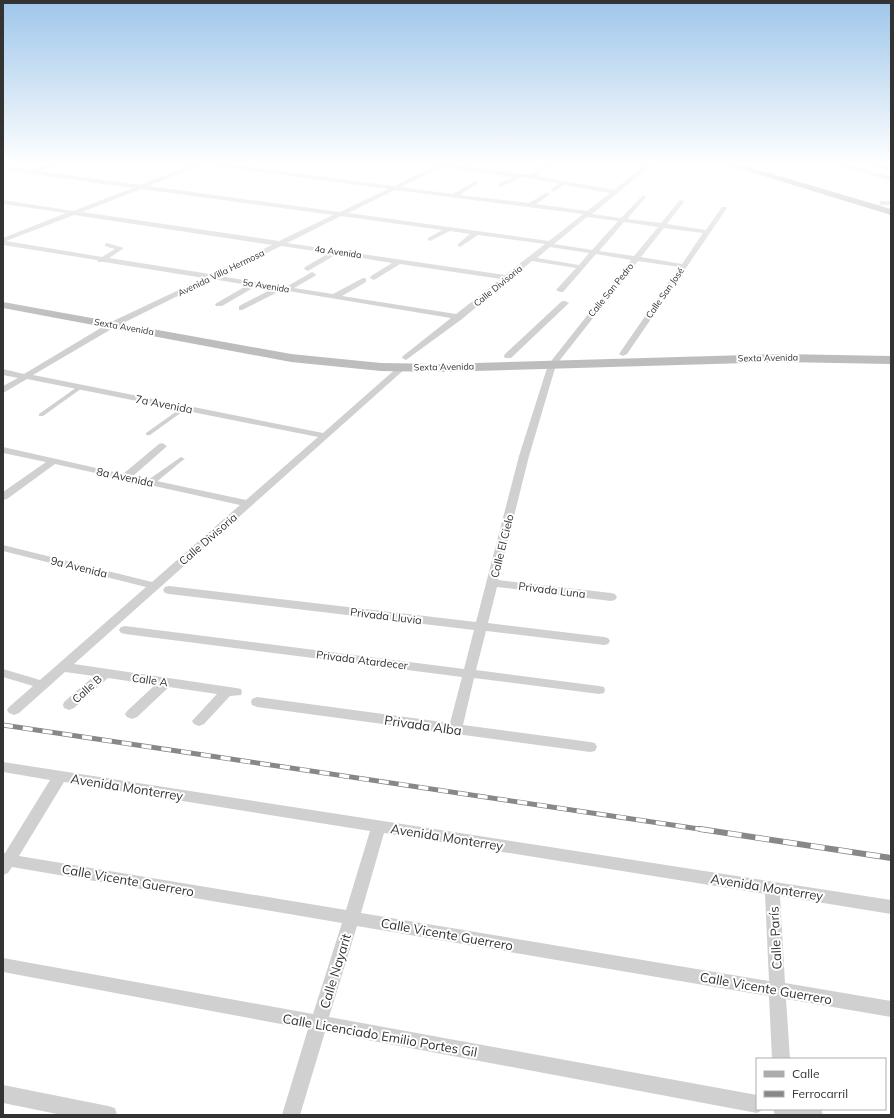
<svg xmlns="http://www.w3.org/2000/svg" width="894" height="1118" font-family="Mulish,sans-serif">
<rect width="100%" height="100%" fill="#fff"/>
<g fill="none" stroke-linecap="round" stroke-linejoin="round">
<g fill="#d0d0d0" fill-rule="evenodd">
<polygon points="562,182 566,183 555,191 551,191 551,189"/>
<polygon points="80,385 83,387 82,388 43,416 39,416 39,414"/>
<polygon points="184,406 187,408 186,409 150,435 146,435 146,433"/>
<polygon points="181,457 185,459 183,460 154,484 148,484 147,482 148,480"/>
</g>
<g fill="#d0d0d0" fill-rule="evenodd">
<path d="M 47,164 L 57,164 L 39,171 L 140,185 L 194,164 L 203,164 L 148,186 L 340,212 L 388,189 L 204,164 L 223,164 L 394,186 L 435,166 L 434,164 L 447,164 L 530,175 L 545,164 L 552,164 L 536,176 L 614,190 L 646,164 L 653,164 L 592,214 L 621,218 L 643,195 L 646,197 L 627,219 L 661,223 L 679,201 L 681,200 L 684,202 L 667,224 L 706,230 L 722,207 L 726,207 L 727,208 L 627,354 L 623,356 L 619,354 L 679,267 L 638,261 L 556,365 L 529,456 L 498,580 L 611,593 L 615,594 L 617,597 L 615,600 L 611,601 L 497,587 L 488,623 L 604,637 L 608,638 L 610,641 L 608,644 L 604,645 L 486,631 L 476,670 L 599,686 L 604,687 L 605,690 L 604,693 L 599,694 L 474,678 L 463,725 L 590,742 L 595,743 L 597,747 L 595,751 L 590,752 L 257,707 L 252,705 L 251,702 L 252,699 L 257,697 L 450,723 L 462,677 L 125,634 L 121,633 L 119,630 L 121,627 L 125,626 L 464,669 L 474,630 L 169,594 L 165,593 L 163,590 L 165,587 L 169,586 L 476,622 L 519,456 L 548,365 L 631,260 L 596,254 L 563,292 L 560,292 L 556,290 L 576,268 L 532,261 L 462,319 L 406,360 L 402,358 L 403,356 L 451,318 L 276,289 L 276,293 L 242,310 L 239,310 L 239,306 L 272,289 L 212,279 L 115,327 L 33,375 L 323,433 L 399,366 L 405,366 L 406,368 L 74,664 L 236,688 L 241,689 L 242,692 L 241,695 L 230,696 L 204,724 L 199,726 L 194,724 L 192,721 L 217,694 L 169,687 L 137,717 L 132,719 L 127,717 L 125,714 L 127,711 L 155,685 L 108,678 L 74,708 L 69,710 L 64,708 L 63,705 L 64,702 L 94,676 L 65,672 L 19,713 L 14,715 L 9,713 L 7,710 L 9,707 L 33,686 L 3,677 L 3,669 L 40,680 L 146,587 L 3,551 L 3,545 L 152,582 L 240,505 L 55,464 L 7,499 L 3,500 L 3,492 L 46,462 L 3,453 L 3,447 L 123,474 L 159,444 L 162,443 L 167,446 L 165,448 L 133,476 L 246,500 L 318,437 L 27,379 L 3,393 L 3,386 L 18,378 L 3,375 L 3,369 L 24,374 L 109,323 L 204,278 L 104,262 L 98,262 L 97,260 L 3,245 L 3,238 L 66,213 L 3,204 L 3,200 L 73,211 L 133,188 L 3,170 L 3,166 L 32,170 ZM 442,167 L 513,177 L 499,184 L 499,186 L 501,187 L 521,177 L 610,193 L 587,211 L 536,204 L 549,195 L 550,194 L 547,192 L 529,203 L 460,195 L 477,184 L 478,183 L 475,181 L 453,194 L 401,187 ZM 141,189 L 333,215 L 279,241 L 82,212 ZM 395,190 L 583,214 L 549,241 L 348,213 ZM 74,215 L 272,245 L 210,274 L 109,258 L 124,248 L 107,243 L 105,244 L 105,246 L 115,249 L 102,257 L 6,241 ZM 341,216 L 442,230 L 428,238 L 428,240 L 430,241 L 450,231 L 470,234 L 458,244 L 458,246 L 460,247 L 478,235 L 545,244 L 505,275 L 287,243 ZM 587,217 L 618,221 L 592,250 L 554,244 ZM 624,222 L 658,227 L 634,256 L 599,251 ZM 664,228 L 703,233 L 682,264 L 641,257 ZM 281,246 L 329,253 L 305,267 L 304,269 L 308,271 L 337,254 L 392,263 L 371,276 L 370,278 L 374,280 L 400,264 L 501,279 L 456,314 L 342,296 L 366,282 L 366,278 L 363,278 L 333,294 L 294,288 L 315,276 L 316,274 L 312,272 L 286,287 L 219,276 ZM 550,247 L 589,253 L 579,265 L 537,258 Z"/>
<polygon points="834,164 845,164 891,177 891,181"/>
<polygon points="867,164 891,166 891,170 870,166"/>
<polygon points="246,286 252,286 253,288 222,306 216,306 215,304"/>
<polygon points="562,301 565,301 569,303 511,358 505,358 504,356 505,354"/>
<path d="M 3,762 L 891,900 L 891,914 L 780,896 L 785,983 L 891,1001 L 891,1017 L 786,999 L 790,1059 L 772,1059 L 769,996 L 357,926 L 329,1017 L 757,1095 L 757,1109 L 764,1109 L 757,1113 L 325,1032 L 300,1115 L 282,1115 L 308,1029 L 3,972 L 3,958 L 313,1014 L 342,923 L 12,867 L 8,873 L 3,875 L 3,853 L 5,853 L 50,780 L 3,772 ZM 64,782 L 370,831 L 346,910 L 19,856 ZM 384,833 L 765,894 L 769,981 L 361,913 Z"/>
<polygon points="3,1085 108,1106 115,1108 117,1115 62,1115 3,1103"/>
<polygon points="773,1109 821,1109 823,1115 775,1115"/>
</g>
<rect fill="#d0d0d0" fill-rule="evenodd" x="880" y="201" width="11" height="4"/>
<polygon fill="#bdbdbd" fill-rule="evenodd" points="3,302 291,354 381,363 440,364 781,354 891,356 891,364 781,362 440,372 381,371 291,362 3,308"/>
<polygon fill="#ababab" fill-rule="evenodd" points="724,164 739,164 891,209 891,215"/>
<defs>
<polyline id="rail-far1" points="3,725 706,830"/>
<polyline id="rail" points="700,829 891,858"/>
</defs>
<use href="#rail-far1" stroke="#888" stroke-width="5"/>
<use href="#rail" stroke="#888" stroke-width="6"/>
<use href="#rail-far1" stroke="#fff" stroke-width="3.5" stroke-dasharray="10" stroke-linecap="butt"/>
<use href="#rail" stroke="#fff" stroke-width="4.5" stroke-dasharray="14" stroke-linecap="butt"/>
</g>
<linearGradient id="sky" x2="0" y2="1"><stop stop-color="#9ec6ea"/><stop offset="0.51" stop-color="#fff"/><stop offset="1" stop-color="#fff" stop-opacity="0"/></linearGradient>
<rect width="894" height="321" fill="url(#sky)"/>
<g text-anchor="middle" stroke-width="4" stroke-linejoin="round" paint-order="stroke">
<g font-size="9" fill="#333" stroke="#fff">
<text transform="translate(338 252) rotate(8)" y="3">4a Avenida</text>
<text transform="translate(221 273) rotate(-26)" y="3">Avenida Villa Hermosa</text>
<text transform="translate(266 286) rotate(9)" y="3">5a Avenida</text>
<text transform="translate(498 286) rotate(-39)" y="3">Calle Divisoria</text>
<text transform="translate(611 290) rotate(-51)" y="3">Calle San Pedro</text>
<text transform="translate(665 293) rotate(-55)" y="3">Calle San José</text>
<text transform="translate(124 327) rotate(10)" y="3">Sexta Avenida</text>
<text transform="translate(768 358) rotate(-1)" y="3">Sexta Avenida</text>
<text transform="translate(444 367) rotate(-1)" y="3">Sexta Avenida</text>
</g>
<g font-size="11" fill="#333" stroke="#fff">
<text transform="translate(164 404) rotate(11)" y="4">7a Avenida</text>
<text transform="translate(125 477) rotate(12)" y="4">8a Avenida</text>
<text transform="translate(208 539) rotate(-41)" y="4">Calle Divisoria</text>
<text transform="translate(502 546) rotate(-76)" y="4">Calle El Cielo</text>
<text transform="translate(79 567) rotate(14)" y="4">9a Avenida</text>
<text transform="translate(552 590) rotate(7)" y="4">Privada Luna</text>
<text transform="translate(386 616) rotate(7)" y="4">Privada Lluvia</text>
<text transform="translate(362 660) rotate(7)" y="4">Privada Atardecer</text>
<text transform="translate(150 680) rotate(8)" y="4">Calle A</text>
<text transform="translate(87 689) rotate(-42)" y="4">Calle B</text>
</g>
<g font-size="13" fill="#333" stroke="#fff">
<text transform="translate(423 725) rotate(8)" y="5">Privada Alba</text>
<text transform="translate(127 787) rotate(9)" y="5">Avenida Monterrey</text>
<text transform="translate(447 837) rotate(9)" y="5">Avenida Monterrey</text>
<text transform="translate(128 880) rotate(10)" y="5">Calle Vicente Guerrero</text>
<text transform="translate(767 887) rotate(9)" y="5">Avenida Monterrey</text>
<text transform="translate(447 934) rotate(10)" y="5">Calle Vicente Guerrero</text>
<text transform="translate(775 938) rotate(-93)" y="5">Calle París</text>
<text transform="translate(335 971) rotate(-73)" y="5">Calle Nayarit</text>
<text transform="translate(766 988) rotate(10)" y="5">Calle Vicente Guerrero</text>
<text transform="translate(380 1035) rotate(10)" y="5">Calle Licenciado Emilio Portes Gil</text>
</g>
</g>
<rect width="894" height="1118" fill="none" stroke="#333333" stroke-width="8"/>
<rect x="756" y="1058" width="130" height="52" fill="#ffffff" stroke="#adadad"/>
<rect x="764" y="1071" width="20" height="6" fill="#ababab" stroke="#adadad"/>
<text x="792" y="1078" font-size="12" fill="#333333">Calle</text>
<rect x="764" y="1091" width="20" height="6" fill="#888888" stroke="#adadad"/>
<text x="792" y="1098" font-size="12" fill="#333333">Ferrocarril</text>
</svg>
